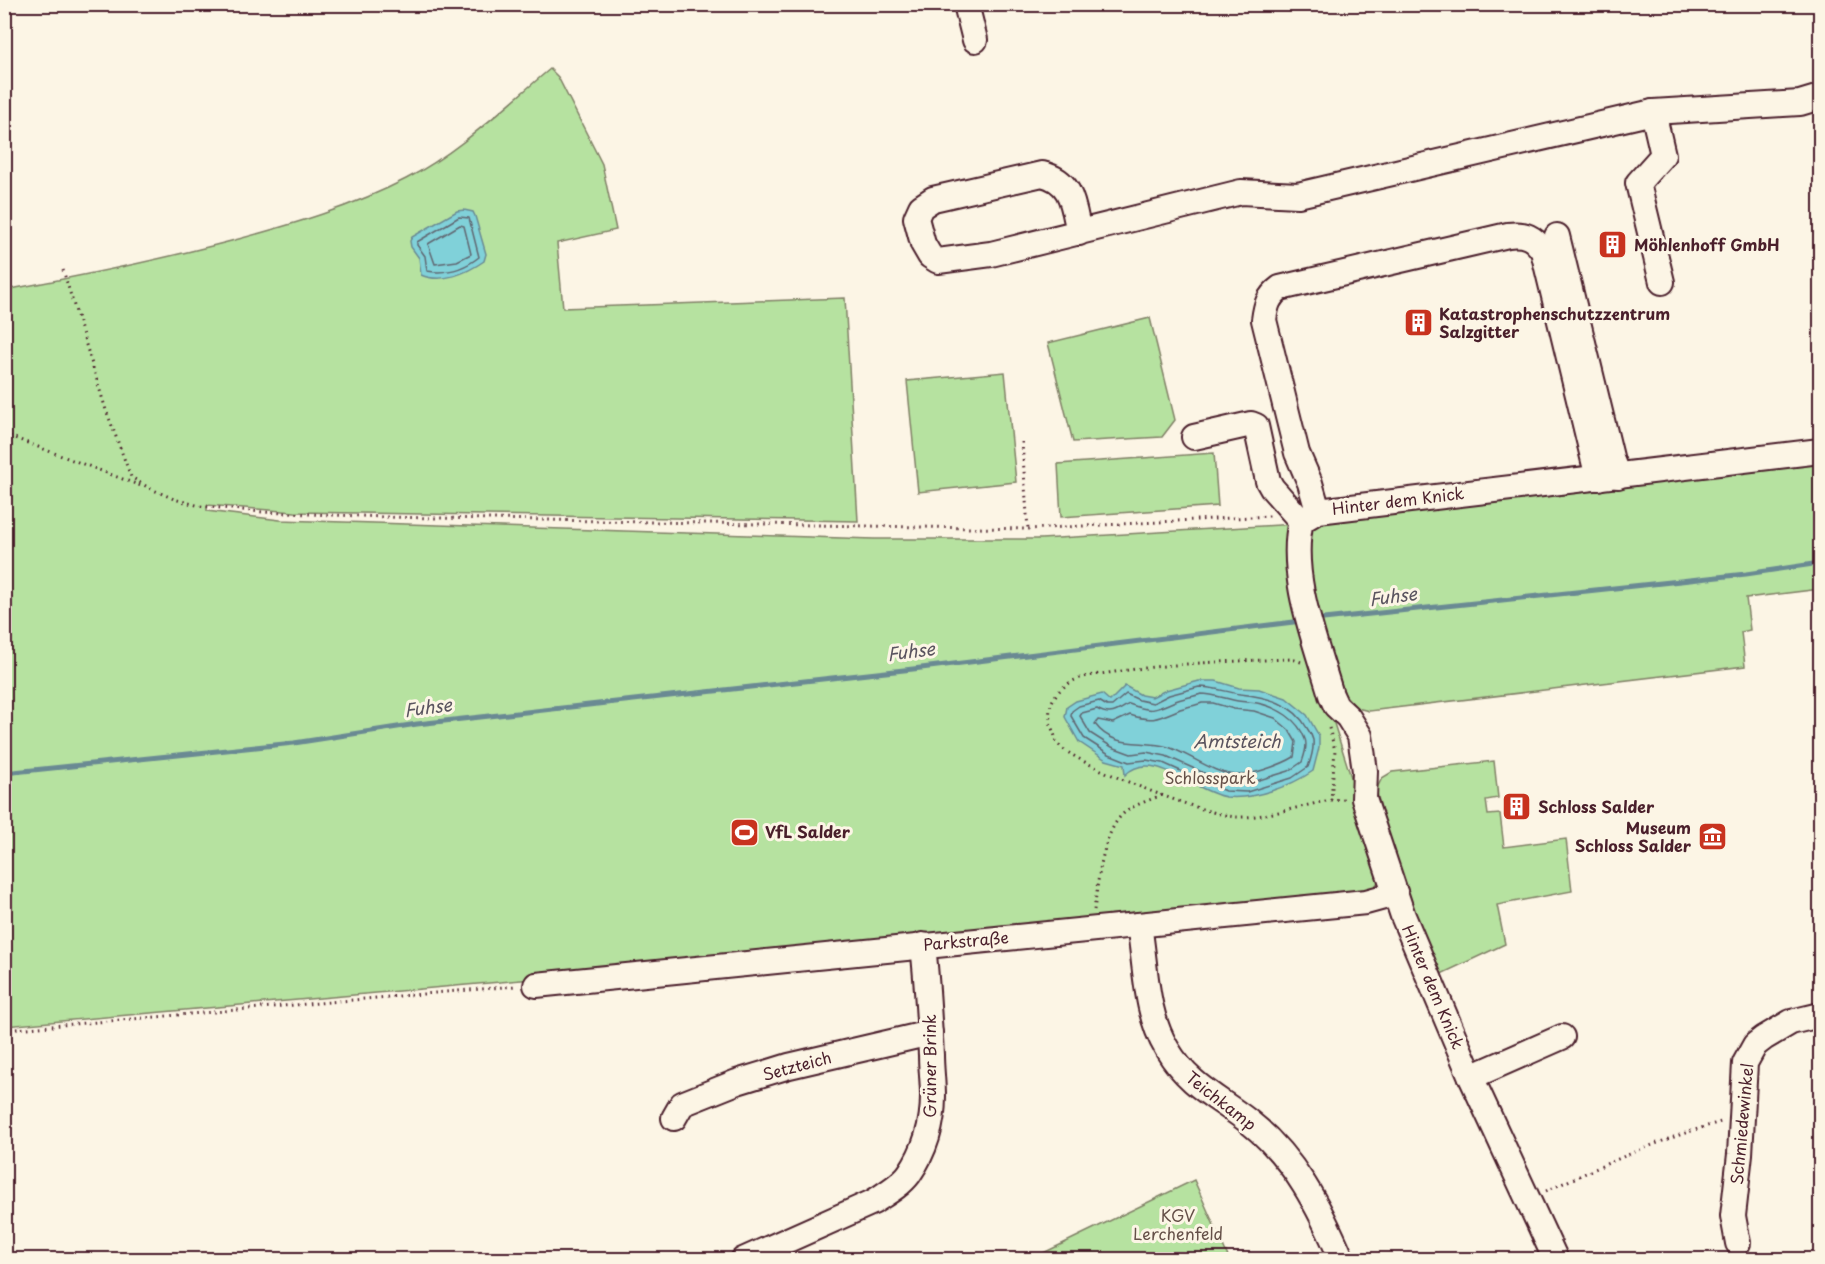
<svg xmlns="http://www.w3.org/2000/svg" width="1825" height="1264" font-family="'Playpen Sans',sans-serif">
<rect width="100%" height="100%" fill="#fcf5e5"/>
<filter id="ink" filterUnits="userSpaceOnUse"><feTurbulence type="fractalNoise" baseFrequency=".0167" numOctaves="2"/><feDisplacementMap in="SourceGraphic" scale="12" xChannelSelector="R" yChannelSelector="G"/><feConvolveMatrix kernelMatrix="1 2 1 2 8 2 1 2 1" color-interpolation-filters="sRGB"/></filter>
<g filter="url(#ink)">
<g fill="#b6e2a0" stroke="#808066" stroke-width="1.5">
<path d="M 550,69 L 558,77 L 602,164 L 616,230 L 557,243 L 563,308 L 845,298 L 858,521 L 295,512 L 207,505 L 207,511 L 280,520 L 874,539 L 1041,539 L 1296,524 L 1300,616 L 1381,872 L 1378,882 L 1372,891 L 533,979 L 5,1026 L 5,290 C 82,276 159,260 235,240 C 294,224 352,207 406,179 C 460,151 504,107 550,69 Z"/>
<polygon points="1150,318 1175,420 1162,437 1073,442 1048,343"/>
<polygon points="1005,372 1016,482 918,492 907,381"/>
<polygon points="1214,453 1218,506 1061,517 1058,464"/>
<polygon points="1820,461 1820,589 1746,598 1750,630 1741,632 1745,666 1369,711 1357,708 1345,695 1327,640 1319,635 1304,559 1313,521"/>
<path d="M 1494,761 L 1498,798 L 1486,800 L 1488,815 L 1500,814 L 1504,847 L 1566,839 L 1572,891 L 1497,905 L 1505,944 L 1439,975 C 1414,914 1393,854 1376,790 L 1382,778 L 1392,772 Z"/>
<polygon points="1194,1180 1229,1259 1031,1259"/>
</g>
<g fill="#80d1d9" stroke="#6a8a93" stroke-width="1.5">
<path d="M 464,210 L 473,212 L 475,216 L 486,254 L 484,261 C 467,273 442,284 421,275 L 419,258 L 411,247 L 410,241 L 412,237 L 457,211 Z"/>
<path d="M 1199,681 L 1216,681 L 1239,688 L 1259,689 L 1286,698 L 1307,715 L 1319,736 L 1319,748 L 1313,771 C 1291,786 1254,800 1226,797 C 1196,793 1153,747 1125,775 L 1124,765 L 1106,760 L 1079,742 L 1065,717 L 1067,707 L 1076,701 L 1102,694 L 1110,701 L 1125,686 L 1141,695 L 1152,697 L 1166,690 Z"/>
</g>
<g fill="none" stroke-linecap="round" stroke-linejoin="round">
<g stroke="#606671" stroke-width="1.5">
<path d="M 459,217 L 469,218 L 479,257 C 464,269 446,274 427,271 L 425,256 L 417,245 L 417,242 Z"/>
<polygon points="460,225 464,226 471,254 457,261 435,264 428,244"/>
<path d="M 1199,687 C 1214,687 1226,692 1240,694 C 1267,697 1293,703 1307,728 C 1310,732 1312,736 1313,740 C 1314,749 1311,759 1308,767 L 1292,778 L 1247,792 L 1225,791 L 1163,763 L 1146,760 L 1129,762 L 1109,754 L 1084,738 L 1071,716 L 1072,711 L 1079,706 L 1099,701 L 1107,706 L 1112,706 L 1126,694 L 1139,700 L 1153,703 L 1169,695 Z"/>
<path d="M 1201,694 C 1215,694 1225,699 1238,701 C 1245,702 1251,702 1257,703 C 1277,707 1298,719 1305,739 C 1308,746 1304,756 1302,762 L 1289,771 L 1246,784 L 1226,783 L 1166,756 L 1146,752 L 1131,754 L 1112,747 L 1090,733 L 1080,716 L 1082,713 L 1097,709 C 1110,717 1117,712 1129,704 C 1150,712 1153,711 1173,702 C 1182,698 1192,697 1201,694 Z"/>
<path d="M 1202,703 L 1213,703 L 1234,709 L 1254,711 L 1275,718 L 1289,730 L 1296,742 L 1294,757 C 1283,764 1250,776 1237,775 C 1213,774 1190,754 1168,747 C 1143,739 1114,750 1095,724 L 1098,720 L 1113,723 L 1130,715 C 1152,722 1157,719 1178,710 C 1185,707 1194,706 1202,703 Z"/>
</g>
<g stroke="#6a8a93" stroke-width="5">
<polyline points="1314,620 1746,574 1820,563"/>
<polyline points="4,773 294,743 417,724 913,669 1302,621"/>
</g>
<defs>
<g id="minor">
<polyline points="966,4 975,40"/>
<polyline points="1653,112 1663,155 1638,183 1662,282"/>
<path d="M 1079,233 C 1073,206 1073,181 1042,174 L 933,199 L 921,207 L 916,218 L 923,244 L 930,256 L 938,261 L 991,254 L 1241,192 L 1298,195 L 1653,112 L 1800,103 L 1820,97"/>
<polyline points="1557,236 1612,461 1618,476"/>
<polyline points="1194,437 1251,424 1256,426 1268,481 1272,488 1301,521"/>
<path d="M 1318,511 L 1310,483 L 1297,453 L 1264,320 C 1266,305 1268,297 1280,288 L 1508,235 C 1525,233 1534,237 1543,251 L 1598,478"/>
<path d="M 1139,925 C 1146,966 1145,1013 1167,1049 C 1188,1085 1217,1097 1248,1121 C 1294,1157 1320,1208 1342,1260"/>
<polyline points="536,985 1366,902 1395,894"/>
<polyline points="1471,1077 1562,1037"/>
<polyline points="674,1118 682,1104 737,1082 789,1066 930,1033"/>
<polyline points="1738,1243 1733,1216 1740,1154 1745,1063 1755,1045 1764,1038 1791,1022 1820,1015"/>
<path d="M 743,1260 L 873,1202 C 885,1194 900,1186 909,1174 C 925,1151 933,1123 933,1096 C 933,1082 931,1068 931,1055 C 929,1018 927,982 923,945"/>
<path d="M 1556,1260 L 1471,1077 L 1403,916 L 1364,799 L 1365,771 L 1360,736 L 1348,717 L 1336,706 L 1331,695 C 1316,643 1288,575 1301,521 L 1318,511 L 1820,451"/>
</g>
</defs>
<use href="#minor" stroke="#4a1f2b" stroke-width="28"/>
<g stroke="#4a1f2b" stroke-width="3" stroke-dasharray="1.5 4.5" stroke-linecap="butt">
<polyline points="63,270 106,410 131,477 149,488 174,499 200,506 262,512 384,517 1028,529 1270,516"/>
<polyline points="4,434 141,486"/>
<polyline points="1022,442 1028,529"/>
<path d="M 1301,662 L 1292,659 C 1232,661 1174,663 1115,672 C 1102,674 1083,675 1071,682 C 1051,694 1045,710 1053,731 C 1055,735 1056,741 1058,744 C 1073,764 1210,817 1238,817 C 1263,818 1305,805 1331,800 L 1344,799"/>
<polyline points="1329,728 1335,750 1331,800"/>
<path d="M 1094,910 C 1098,883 1102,832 1124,813 C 1133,805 1150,800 1162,795"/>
<polyline points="4,1030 516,986"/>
<path d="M 1546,1191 C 1603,1165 1660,1139 1721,1122"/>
</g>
<use href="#minor" stroke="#fcf5e5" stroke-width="24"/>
</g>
</g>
<defs>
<symbol id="building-square" viewBox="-11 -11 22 22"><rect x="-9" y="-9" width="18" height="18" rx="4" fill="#c8321e" stroke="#fcf5e5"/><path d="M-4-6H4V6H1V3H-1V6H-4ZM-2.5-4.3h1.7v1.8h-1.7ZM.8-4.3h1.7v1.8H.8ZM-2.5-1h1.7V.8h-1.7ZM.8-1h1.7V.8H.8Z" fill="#fff"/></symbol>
<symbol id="stadium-square" viewBox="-11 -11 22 22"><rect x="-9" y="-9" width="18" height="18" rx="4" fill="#c8321e" stroke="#fcf5e5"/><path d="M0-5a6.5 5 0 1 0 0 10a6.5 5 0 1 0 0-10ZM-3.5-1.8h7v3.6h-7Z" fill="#fff"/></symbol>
<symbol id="museum-square" viewBox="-11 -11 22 22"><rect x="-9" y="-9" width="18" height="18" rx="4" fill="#c8321e" stroke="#fcf5e5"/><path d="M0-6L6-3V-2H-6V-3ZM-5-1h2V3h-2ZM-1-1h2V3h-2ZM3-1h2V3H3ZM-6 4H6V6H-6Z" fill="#fff"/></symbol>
</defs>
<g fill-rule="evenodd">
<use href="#building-square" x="1596" y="228" width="33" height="33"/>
<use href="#building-square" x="1402" y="306" width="33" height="33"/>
<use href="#building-square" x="1500" y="790" width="33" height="33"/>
<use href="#stadium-square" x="728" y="816" width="33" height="33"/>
<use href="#museum-square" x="1696" y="820" width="33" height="33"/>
</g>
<g text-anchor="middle" stroke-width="6" stroke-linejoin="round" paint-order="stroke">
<g font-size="16" font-weight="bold" fill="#4a1f2b" stroke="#fcf5e5" text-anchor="start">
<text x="1634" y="251">Möhlenhoff GmbH</text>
<text x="1439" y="320">Katastrophenschutzzentrum<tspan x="1439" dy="18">Salzgitter</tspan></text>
<text x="1538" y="813">Schloss Salder</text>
<text x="1691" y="834" text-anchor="end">Museum<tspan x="1691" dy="18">Schloss Salder</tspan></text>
<text x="765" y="838">VfL Salder</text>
</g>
<g font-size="16" fill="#4a1f2b" stroke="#fcf5e5">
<text transform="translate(1398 501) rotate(-7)" y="6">Hinter dem Knick</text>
<text transform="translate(966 941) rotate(-5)" y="6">Parkstraße</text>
<text transform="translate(1433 987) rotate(67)" y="6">Hinter dem Knick</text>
<text transform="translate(797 1066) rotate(-15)" y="6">Setzteich</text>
<text transform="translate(930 1066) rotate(-90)" y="6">Grüner Brink</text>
<text transform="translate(1221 1101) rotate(38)" y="6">Teichkamp</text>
<text transform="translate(1742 1124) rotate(-85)" y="6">Schmiedewinkel</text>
</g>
<g font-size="16" fill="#655048" stroke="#fcf5e5">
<text x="1210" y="784">Schlosspark</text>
<text x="1178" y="1222">KGV<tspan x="1178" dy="18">Lerchenfeld</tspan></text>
</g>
<g font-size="18" font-style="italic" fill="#5a545f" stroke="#fcf5e5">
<text transform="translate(1393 597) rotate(-7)" y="6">Fuhse</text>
<text transform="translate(911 652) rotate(-7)" y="6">Fuhse</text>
<text transform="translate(428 708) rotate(-7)" y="6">Fuhse</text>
<text x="1237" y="748">Amtsteich</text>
</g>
</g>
<rect width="1825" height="1264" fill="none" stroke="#fcf5e5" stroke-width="24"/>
<rect x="12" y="12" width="1801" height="1240" fill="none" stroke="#4a1f2b" stroke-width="2" filter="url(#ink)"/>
</svg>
